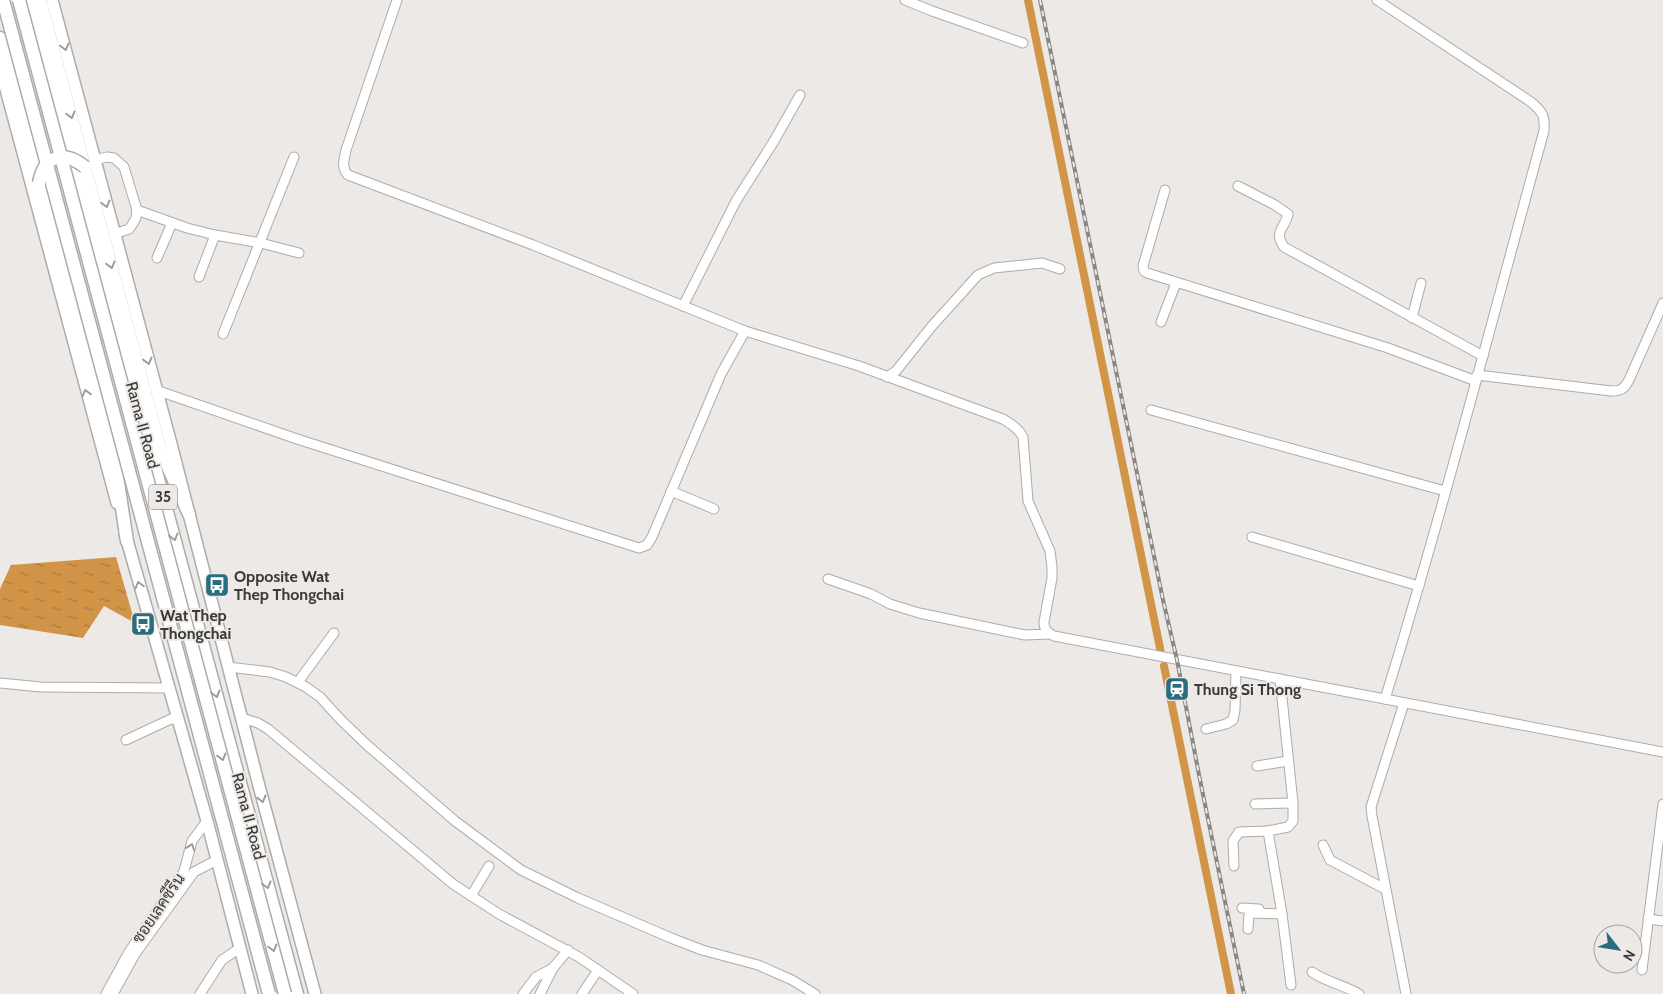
<svg xmlns="http://www.w3.org/2000/svg" width="1663" height="994" font-family="Cabin,Sarabun,sans-serif">
<defs>
<pattern id="water-ripples" width="26" height="14" patternUnits="userSpaceOnUse" patternTransform="scale(1.25)"><rect width="26" height="14" fill="#d29447"/><path d="M2 4q2-2 4 0t4 0M15 11q2-2 4 0t4 0" fill="none" stroke="#ac7a3c"/></pattern>
</defs>
<rect width="100%" height="100%" fill="#ece9e6"/>
<polygon fill="url(#water-ripples)" points="116,557 135,623 104,606 83,638 0,625 0,589 11,565"/>
<g fill="none" stroke-linecap="round" stroke-linejoin="round">
<g stroke="#d29447" stroke-width="8">
<polyline points="1028,0 1161,653"/>
<polyline points="1164,666 1231,994"/>
</g>
<defs>
<g id="minor">
<path d="M 397,0 L 346,150 C 344,160 341,167 348,175 L 533,245 L 745,331 L 859,366 L 1003,419 C 1011,424 1018,428 1023,437 L 1028,501 L 1050,551 L 1052,567 L 1052,578 L 1044,622 C 1044,630 1047,632 1054,636 L 1663,752"/>
<polyline points="905,0 932,11 1023,43"/>
<path d="M 1377,0 L 1531,102 C 1543,112 1545,116 1544,131 C 1492,320 1443,511 1385,699"/>
<polyline points="94,160 107,157 114,158 124,167 137,210 136,218 132,225 129,229 114,234"/>
<path d="M 1238,186 L 1275,205 L 1288,214 C 1285,229 1273,231 1284,247 L 1483,356"/>
<polyline points="1165,190 1143,266 1144,271 1147,273 1388,348 1476,381"/>
<polyline points="137,210 187,228 215,235 261,243 299,253"/>
<polyline points="157,258 172,223"/>
<polyline points="199,277 215,235"/>
<polyline points="683,306 736,201 774,141 800,95"/>
<polyline points="1412,318 1421,283"/>
<polyline points="1161,322 1176,283"/>
<polyline points="223,334 294,157"/>
<path d="M 1477,375 L 1611,391 C 1621,391 1624,389 1629,380 L 1663,303"/>
<polyline points="887,377 896,371 932,326 978,275 994,268 1042,263 1060,269"/>
<polyline points="156,390 297,439 639,548 647,545 652,537 721,374 745,331"/>
<polyline points="1151,410 1445,491"/>
<polyline points="671,491 714,509"/>
<polyline points="1252,537 1419,586"/>
<polyline points="828,579 871,594 890,604 919,613 1025,635 1050,634"/>
<polyline points="228,667 270,672 286,677 306,687 320,697 340,719 367,745 455,821 521,870 578,898 671,938 702,950 758,965 792,980 815,994"/>
<polyline points="1280,679 1293,803 1293,821 1288,827 1268,831 1282,914 1291,985"/>
<polyline points="298,682 334,633"/>
<polyline points="0,683 41,687 168,688"/>
<polyline points="1404,703 1371,807 1372,816 1406,994"/>
<polyline points="242,718 258,723 268,729 453,884 499,914 579,957 633,994"/>
<polyline points="1206,729 1226,724 1233,720 1235,710 1236,671"/>
<polyline points="126,740 171,719 178,720"/>
<polyline points="1257,766 1288,761"/>
<polyline points="1255,804 1293,803"/>
<polyline points="1323,845 1330,860 1385,889"/>
<polyline points="1234,866 1233,841 1239,832 1268,831"/>
<polyline points="471,896 489,866"/>
<polyline points="1242,908 1259,909"/>
<polyline points="1648,919 1663,921"/>
<polyline points="1248,929 1249,914 1252,913 1282,914"/>
<polyline points="1642,970 1663,804"/>
<path d="M 1312,972 C 1326,982 1344,985 1359,994"/>
<polyline points="106,994 129,952 184,871 192,841 207,821"/>
<polyline points="113,994 135,954 194,872 217,860"/>
<polyline points="200,994 222,960 240,948"/>
<polyline points="523,994 536,977 553,968 568,950"/>
<polyline points="540,994 553,968"/>
<polyline points="582,994 598,970"/>
</g>
<g id="major">
<polyline points="52,0 170,440 259,786 315,994"/>
<polyline points="0,67 117,503"/>
<polyline points="125,533 207,821 252,994"/>
</g>
<g id="highway">
<polyline points="29,0 297,994"/>
<polyline points="40,0 161,451 189,514"/>
<polyline points="0,38 115,463 127,541"/>
</g>
</defs>
<use href="#minor" stroke="#aeaba8" stroke-width="11"/>
<use href="#major" stroke="#aeaba8" stroke-width="14"/>
<use href="#highway" stroke="#aeaba8" stroke-width="15"/>
<use href="#minor" stroke="#fff" stroke-width="9"/>
<use href="#major" stroke="#fff" stroke-width="11"/>
<use href="#highway" stroke="#fff" stroke-width="12"/>
<defs>
<polyline id="rail" points="1040,0 1163,600 1177,660 1200,780 1244,994"/>
</defs>
<use href="#rail" stroke="#898785" stroke-width="4"/>
<use href="#rail" stroke="#ece9e6" stroke-width="2" stroke-dasharray="5.5" stroke-linecap="butt"/>
<defs>
<g id="highway-bridge">
<polyline points="3,0 269,994"/>
<polyline points="19,0 285,994"/>
<path d="M 39,183 C 44,155 64,150 85,167"/>
</g>
</defs>
<use href="#highway-bridge" stroke="#aeaba8" stroke-width="15" stroke-linecap="butt"/>
<use href="#highway-bridge" stroke="#fff" stroke-width="12"/>
</g>
<defs><path id="oneway-chevron" d="M-2-3.5L2.5 0L-2 3.5" fill="none" stroke-width="1.6" stroke-linecap="round" stroke-linejoin="round" transform="scale(1.25)"/></defs>
<g stroke="#9d9c9c">
<use href="#oneway-chevron" transform="translate(65 47) rotate(75)"/>
<use href="#oneway-chevron" transform="translate(71 115) rotate(75)"/>
<use href="#oneway-chevron" transform="translate(106 204) rotate(75)"/>
<use href="#oneway-chevron" transform="translate(111 265) rotate(75)"/>
<use href="#oneway-chevron" transform="translate(148 361) rotate(75)"/>
<use href="#oneway-chevron" transform="translate(86 393) rotate(-105)"/>
<use href="#oneway-chevron" transform="translate(174 537) rotate(75)"/>
<use href="#oneway-chevron" transform="translate(139 585) rotate(-105)"/>
<use href="#oneway-chevron" transform="translate(216 694) rotate(75)"/>
<use href="#oneway-chevron" transform="translate(222 757) rotate(75)"/>
<use href="#oneway-chevron" transform="translate(262 799) rotate(75)"/>
<use href="#oneway-chevron" transform="translate(191 847) rotate(-71)"/>
<use href="#oneway-chevron" transform="translate(267 885) rotate(75)"/>
<use href="#oneway-chevron" transform="translate(273 948) rotate(75)"/>
</g>
<defs>
<symbol id="bus-square" viewBox="-11 -11 22 22"><rect x="-9" y="-9" width="18" height="18" rx="4" fill="#2a6d7f" stroke="#ece9e6"/><path d="M-5-6H5V4H4V6H2V4H-2V6H-4V4H-5ZM-3.5-4V0h7V-4ZM-3.5 1.2v1.5H-2V1.2ZM2 1.2v1.5H3.5V1.2Z" fill="#fff"/></symbol>
<symbol id="station-square" viewBox="-11 -11 22 22"><rect x="-9" y="-9" width="18" height="18" rx="4" fill="#2a6d7f" stroke="#ece9e6"/><path d="M-3-6H3Q5-6 5-4V2Q5 4 3 4L4.5 6H3L1.5 4h-3L-3 6H-4.5L-3 4Q-5 4-5 2V-4Q-5-6-3-6ZM-3.5-4v3h7v-3ZM-3.5 1v1.5H-2V1ZM2 1v1.5H3.5V1Z" fill="#fff"/></symbol>
</defs>
<g fill-rule="evenodd">
<use href="#bus-square" x="203" y="571" width="28" height="28"/>
<use href="#bus-square" x="129" y="610" width="28" height="28"/>
<use href="#station-square" x="1163" y="675" width="28" height="28"/>
</g>
<g text-anchor="middle" stroke-width="4" stroke-linejoin="round" paint-order="stroke">
<rect fill="#ece9e6" stroke="#706e6c" stroke-width="1" x="149" y="484.5" width="28" height="25" rx="4"/>
<g font-size="15" font-weight="bold" fill="#3b3a38">
<text x="163" y="502">35</text>
</g>
<g font-size="16" fill="#3b3a38" stroke="#ece9e6">
<text transform="translate(143 425) rotate(75)" y="6">Rama II Road</text>
<text transform="translate(249 816) rotate(75)" y="6">Rama II Road</text>
<text transform="translate(158 908) rotate(-56)" y="6">ซอยเลคซีรีน</text>
</g>
<g font-size="16" font-weight="bold" fill="#3b3a38" stroke="#ece9e6" text-anchor="start">
<text x="234" y="582">Opposite Wat<tspan x="234" dy="18">Thep Thongchai</tspan></text>
<text x="160" y="621">Wat Thep<tspan x="160" dy="18">Thongchai</tspan></text>
<text x="1194" y="695">Thung Si Thong</text>
</g>
</g>
<g transform="translate(1618 949) rotate(121)"><circle r="24" fill="#ece9e6" stroke="#a5a3a0"/>
<path d="M0-4L9 19L0 12L-9 19Z" fill="#2a6d7f"/>
<text y="-8" font-size="14" font-weight="bold" text-anchor="middle" fill="#3b3a38">N</text>
</g>
</svg>
